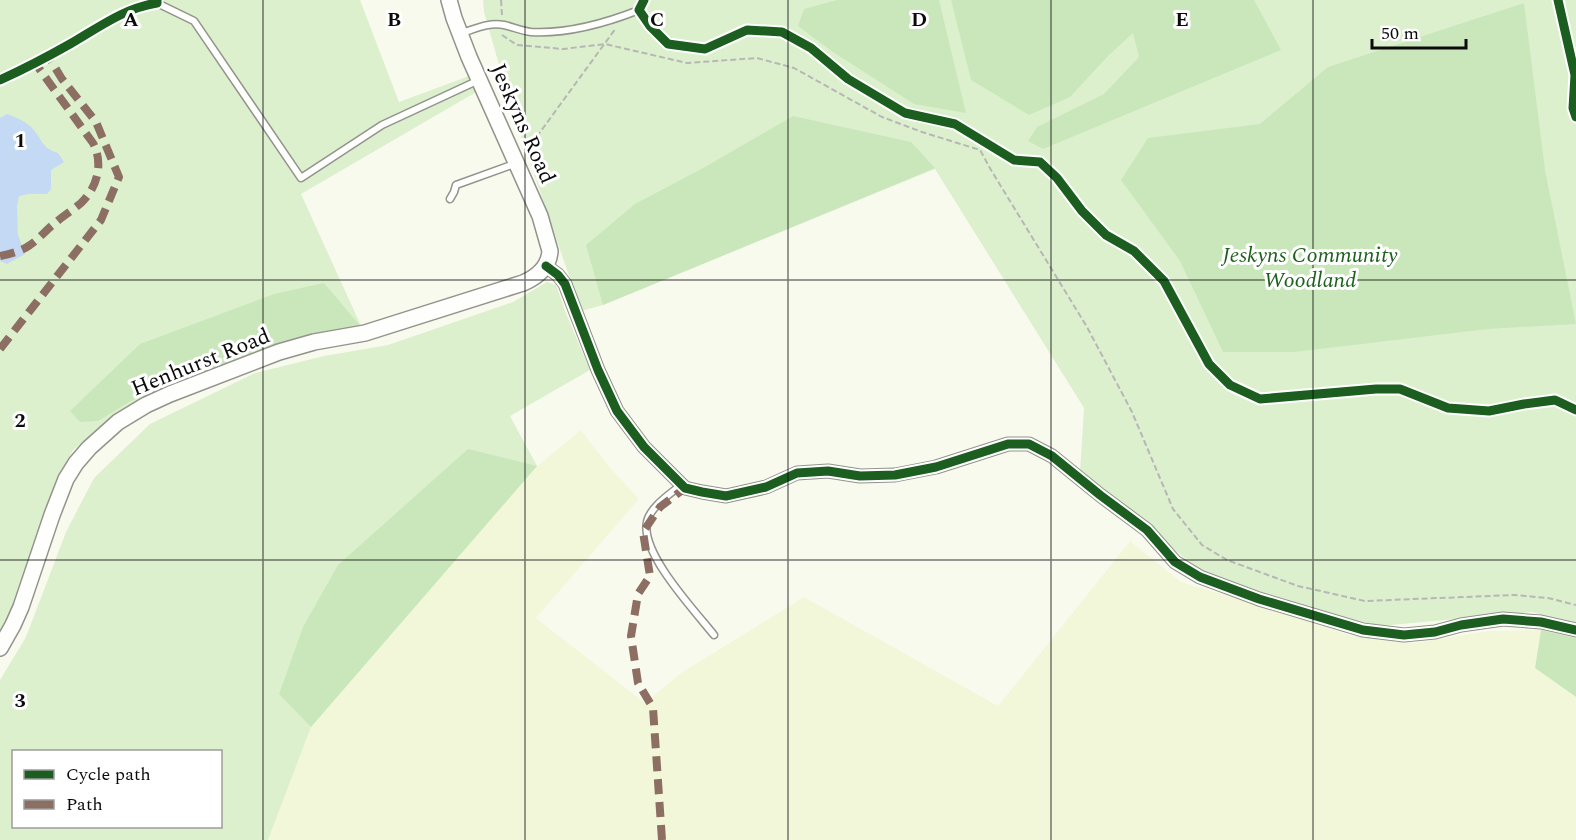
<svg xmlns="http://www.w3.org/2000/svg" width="1576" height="840" font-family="Spectral,serif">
<rect width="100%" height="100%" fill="#f9faee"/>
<polygon fill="#f3f7da" points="581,430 611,469 639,499 536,618 645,703 681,673 804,597 998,706 1130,541 1181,582 1251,603 1352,636 1415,643 1489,631 1541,630 1535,668 1576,697 1576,840 268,840 311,727 537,466"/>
<g fill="#dcf0ce" fill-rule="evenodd">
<polygon points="0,0 360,0 399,102 469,76 478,91 301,194 362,328 110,420 73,450 58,478 8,623 0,636"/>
<polygon points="483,0 1576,0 1576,626 1532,612 1380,626 1305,607 1199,570 1080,472 1084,408 935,169 603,305 581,311 511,107 484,12"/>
<path d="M 547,282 L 556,285 L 567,316 L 590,370 L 510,416 L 537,466 L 311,727 L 268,840 L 0,840 L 0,680 L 26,637 L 66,532 L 94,478 L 150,424 L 255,373 L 324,356 L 388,345 L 513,302 ZM 14,752 L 220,752 L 220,826 L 14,826 Z"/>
</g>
<g fill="#cae7bc">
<polygon points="837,0 939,0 966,113 914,104 833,52 798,26 804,9"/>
<polygon points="951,0 1254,0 1281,50 1043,149 1028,141 1037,127 1104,94 1139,57 1133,33 1108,56 1070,97 1029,115 971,80"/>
<polygon points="1524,3 1545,170 1576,324 1488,329 1294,352 1223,352 1180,261 1121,180 1148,138 1260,124 1328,67"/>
<polygon points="793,116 911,142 935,168 603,305 586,245 635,204 705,167"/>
<polygon points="324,283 362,328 281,346 159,384 98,421 80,422 70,411 140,344 274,294"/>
<polygon points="468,449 537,466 311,727 279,694 303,627 338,565"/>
<polygon points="1541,630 1576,638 1576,697 1535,668"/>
</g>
<path fill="#c4d9f3" d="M 7,114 C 16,117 27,122 33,129 C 43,141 42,148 58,153 L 64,162 L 51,170 L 51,189 L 47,194 L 29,194 L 19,196 L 17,206 L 18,235 L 25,254 L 7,264 L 0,261 L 0,118 Z"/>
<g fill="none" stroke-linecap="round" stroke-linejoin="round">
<defs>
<g id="service">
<polyline points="157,3 194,21 301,178 382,125 479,80"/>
<path d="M 459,34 C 475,29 488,22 504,25 C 513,27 522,31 531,32 C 567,34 606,23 639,10"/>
<polyline points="450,199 454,192 456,185 517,163"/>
<path d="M 681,485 C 670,494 650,507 647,522 C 640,553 695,611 714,635"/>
</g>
<polyline id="minor" points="546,266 558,275 565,284 598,370 617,411 644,447 685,488 702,492 726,496 766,487 797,473 828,471 860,476 895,475 936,467 1008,444 1029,444 1052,456 1100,495 1147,530 1175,562 1200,577 1259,599 1363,630 1404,635 1435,632 1461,625 1503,619 1541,622 1576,630"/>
<path id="tertiary" d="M 0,648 L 13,625 L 21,607 L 52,515 L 66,479 L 76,463 L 89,448 L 118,422 L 146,405 L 170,394 L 279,352 L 314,342 L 365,333 L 523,283 C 537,277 549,267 550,251 L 540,216 L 469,57 L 454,18 L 449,0"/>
</defs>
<use href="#service" stroke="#92938d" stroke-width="9"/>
<use href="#minor" stroke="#92938d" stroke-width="15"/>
<use href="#tertiary" stroke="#92938d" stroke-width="18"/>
<g stroke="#b7b7b5" stroke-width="2" stroke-dasharray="6 3" stroke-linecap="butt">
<polyline points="501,0 502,15"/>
<polyline points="502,35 517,45 563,49 605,44 687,63 757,58 794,68 882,117 922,132 980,150 991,170 1087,327 1132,412 1173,509 1202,545 1227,560 1298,586 1365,601 1514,595 1548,598 1576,605"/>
<polyline points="524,149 530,146 616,28"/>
</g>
<use href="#service" stroke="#fefefc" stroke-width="6"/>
<use href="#minor" stroke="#fefefc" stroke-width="12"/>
<use href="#tertiary" stroke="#fefefc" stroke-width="15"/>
<g stroke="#8d6e63" stroke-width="8" stroke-dasharray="15 8" stroke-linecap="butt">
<path d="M 0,256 C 10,254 22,251 30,245 C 39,239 46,230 55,223 C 63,216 73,210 81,203 C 97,188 104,164 93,143 L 35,63"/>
<polyline points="0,349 101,220 119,177 96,122 62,79 48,56"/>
<polyline points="662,840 653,708 638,683 631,636 638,594 650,576 643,532 660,507 685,488"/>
</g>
<defs>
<g id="cycleway">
<polyline points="644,0 639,10 650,26 668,44 705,49 747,30 782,32 811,48 848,79 905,113 955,124 1014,160 1040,162 1057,178 1082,211 1106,235 1134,251 1164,281 1209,364 1230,385 1260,399 1376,389 1400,389 1448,408 1489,411 1524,404 1555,400 1576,410"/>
<polyline points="1558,0 1575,75 1573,108 1576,117"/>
<path d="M 0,80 C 24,69 47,57 70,44 C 98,28 124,8 157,3 L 157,0"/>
<polyline points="546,266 558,275 565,284 598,370 617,411 644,447 685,488 702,492 726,496 766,487 797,473 828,471 860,476 895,475 936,467 1008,444 1029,444 1052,456 1100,495 1147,530 1175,562 1200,577 1259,599 1363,630 1404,635 1435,632 1461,625 1503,619 1541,622 1576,630"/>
</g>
</defs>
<use href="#cycleway" stroke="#fff" stroke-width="13"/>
<use href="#cycleway" stroke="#1b5e20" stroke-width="9"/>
</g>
<path fill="none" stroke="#0b0b0b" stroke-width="1.5" stroke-opacity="0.55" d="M 263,0 L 263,840M 525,0 L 525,840M 788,0 L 788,840M 1051,0 L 1051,840M 1313,0 L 1313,840M 0,280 L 1576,280M 0,560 L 1576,560"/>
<g text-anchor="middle" stroke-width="6" stroke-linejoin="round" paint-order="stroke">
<g font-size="22" fill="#0b0b0b" stroke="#fff">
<text transform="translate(524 123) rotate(66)" y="8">Jeskyns Road</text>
<text transform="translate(200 361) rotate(-22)" y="8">Henhurst Road</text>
</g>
<g font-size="22" font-style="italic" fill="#1d611d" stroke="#fff">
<text x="1310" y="262">Jeskyns Community<tspan x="1310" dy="25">Woodland</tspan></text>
</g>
</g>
<g font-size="20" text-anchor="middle" font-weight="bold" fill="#0b0b0b" stroke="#fff" stroke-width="6" stroke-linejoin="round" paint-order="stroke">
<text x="131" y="26">A</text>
<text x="394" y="26">B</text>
<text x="657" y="26">C</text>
<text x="919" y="26">D</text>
<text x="1182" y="26">E</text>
<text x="20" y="147">1</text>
<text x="20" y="427">2</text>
<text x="20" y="707">3</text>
</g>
<rect x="12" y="750" width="210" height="78" fill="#ffffff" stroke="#9d9d9d" stroke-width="1.5"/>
<rect x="24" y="770" width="30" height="9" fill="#1b5e20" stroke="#9d9d9d" stroke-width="1.5"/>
<text x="66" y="780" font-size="18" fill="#0b0b0b">Cycle path</text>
<rect x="24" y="800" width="30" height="9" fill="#8d6e63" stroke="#9d9d9d" stroke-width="1.5"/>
<text x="66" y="810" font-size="18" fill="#0b0b0b">Path</text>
<path d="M1372 39v9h94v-9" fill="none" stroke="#0b0b0b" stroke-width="3"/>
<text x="1381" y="39" font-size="18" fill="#0b0b0b" stroke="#ffffff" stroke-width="4.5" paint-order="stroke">50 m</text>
</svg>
